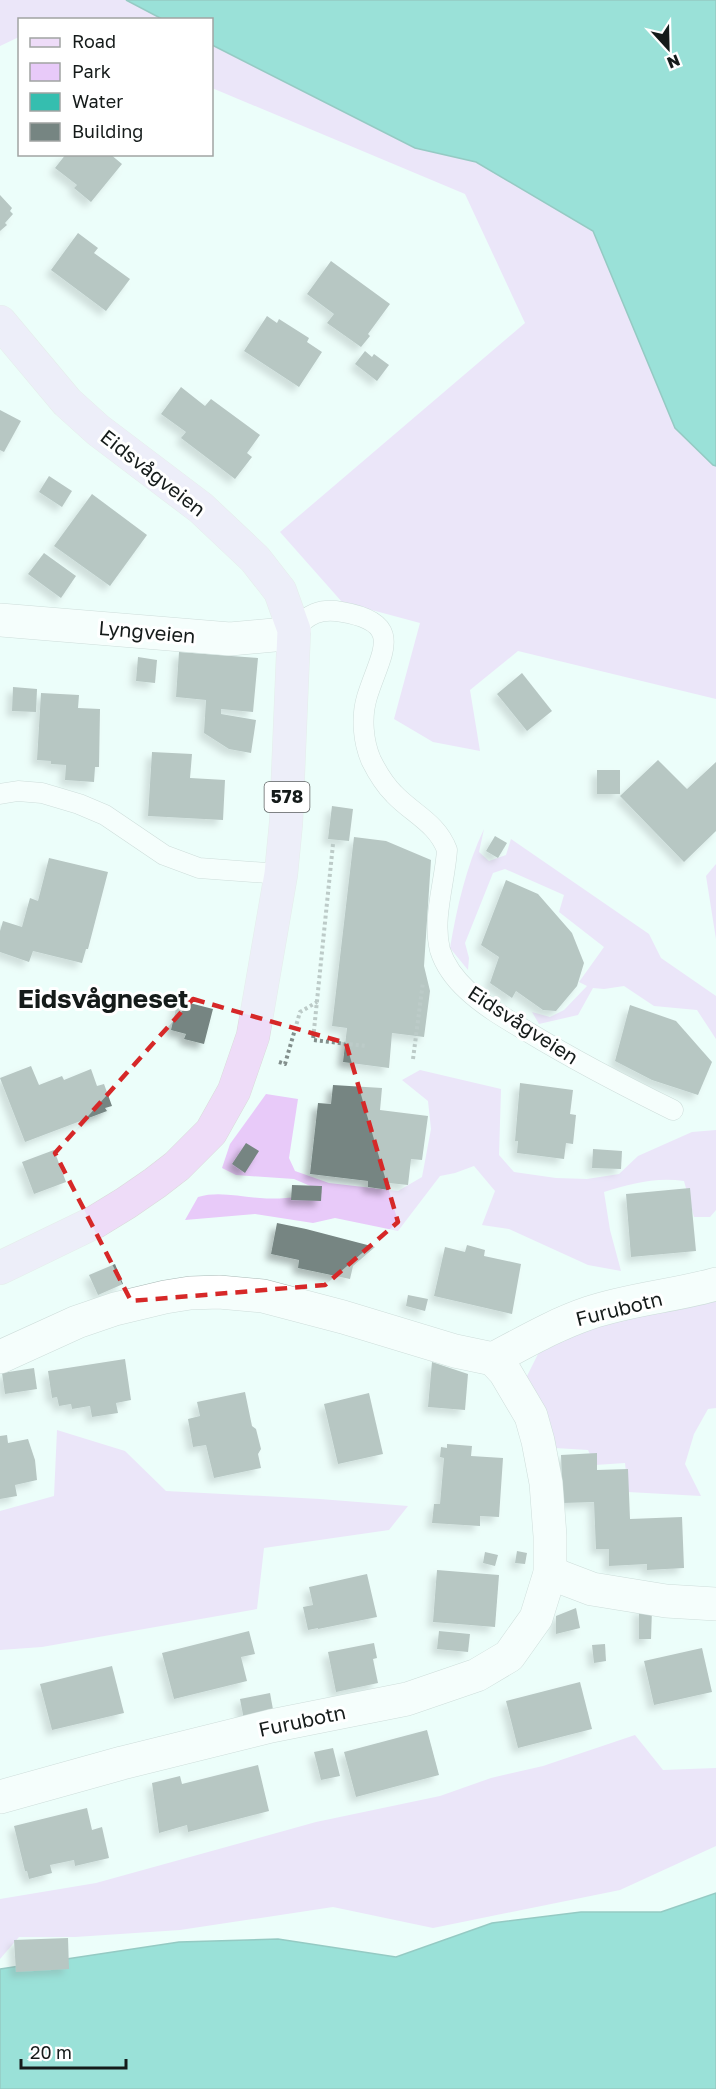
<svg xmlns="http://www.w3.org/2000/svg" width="716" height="2089" font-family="'Golos Text',sans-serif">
<defs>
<filter id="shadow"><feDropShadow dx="-5.5" dy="5.5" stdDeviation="3" flood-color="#0004"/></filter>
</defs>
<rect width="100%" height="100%" fill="#ecfefa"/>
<g fill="#e8caf9">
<polygon points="0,0 126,0 162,19 20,20 19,37 0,46"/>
<polygon points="212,45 415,148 476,162 593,231 675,428 713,465 716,466 716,699 518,651 470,690 480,751 433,742 394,719 420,623 342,602 280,532 525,323 465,194 212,88"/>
<path d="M 484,829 L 479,852 L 489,861 L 506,855 L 511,839 L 649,934 L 661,958 L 716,996 L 716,1039 L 697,1010 L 654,1006 L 624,986 L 604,989 L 593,988 L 578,1015 L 539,1024 L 532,1012 L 550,1017 L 564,1010 L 587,986 L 579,982 L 604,947 L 559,912 L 564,895 L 505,869 L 493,873 L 465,943 L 469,958 L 468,970 L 450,948 C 457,907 466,867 484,829 Z"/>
<polygon points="716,864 716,939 706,876"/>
<path d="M 420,1070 L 501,1089 L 499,1155 L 514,1172 L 556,1178 L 587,1179 L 619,1174 L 638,1156 L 692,1132 L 716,1130 L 716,1210 L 710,1217 L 694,1217 L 684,1181 C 654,1177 631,1184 604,1192 L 610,1230 L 621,1271 L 588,1265 L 509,1229 L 482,1225 L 495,1191 L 474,1166 L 455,1173 L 440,1176 L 398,1231 L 335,1218 L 313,1223 L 255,1214 L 185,1220 L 198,1197 C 219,1191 239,1197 260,1198 C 281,1200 302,1197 322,1191 L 294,1179 L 236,1175 L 222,1168 L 230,1144 L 266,1094 L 298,1099 L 289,1158 L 295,1171 L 329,1183 L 398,1191 L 422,1177 L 431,1129 L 428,1101 L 402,1080 Z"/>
<polygon points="700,1302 716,1302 716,1408 708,1409 694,1434 685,1464 701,1496 628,1492 625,1463 595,1465 588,1450 555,1448 525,1380 538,1354 563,1337 599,1323"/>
<polygon points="57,1430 125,1451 166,1491 320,1499 408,1506 389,1530 264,1548 257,1609 42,1647 0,1650 0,1511 54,1496"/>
<polygon points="635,1735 663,1770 716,1768 716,1846 620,1890 433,1928 333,1907 180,1930 75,1937 19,1937 0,1959 0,1899 96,1883 316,1822 440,1796 491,1778 543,1766"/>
</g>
<g fill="#35beaf" stroke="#2b8d82" stroke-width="1.5">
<polygon points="126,0 716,0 716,466 713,465 675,428 593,231 476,162 415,148 212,45 212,20 162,19"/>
<polygon points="716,1893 716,2089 0,2089 0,1969 179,1942 278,1939 396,1957 492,1923 581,1912 661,1912"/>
</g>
<g fill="#768582" filter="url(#shadow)">
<polygon points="66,154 110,154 122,164 91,202 74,188 77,185 55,168"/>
<polygon points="0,195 12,208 10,211 13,214 5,223 7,225 0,231"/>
<polygon points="78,233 98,248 94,253 130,279 106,311 51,270"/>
<polygon points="331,261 390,304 368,334 370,336 361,347 327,323 334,314 307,294"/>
<polygon points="267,316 277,323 279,319 309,338 307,342 322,352 299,387 244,351"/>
<polygon points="365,351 372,357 374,354 389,365 377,381 355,364"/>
<polygon points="181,387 205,406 211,399 260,435 247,453 252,457 235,479 181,438 186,432 161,414"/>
<polygon points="0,410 21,421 4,452 0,450"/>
<polygon points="49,476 72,491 62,507 39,492"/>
<polygon points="92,494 147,535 110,586 54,546"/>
<polygon points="44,553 76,576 61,598 28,574"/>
<polygon points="179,652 258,658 253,712 221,709 221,714 256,720 251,753 229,749 204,733 206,700 176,697"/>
<polygon points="138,657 157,660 155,683 136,681"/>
<polygon points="522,673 552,711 527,731 497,694"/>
<polygon points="13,687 37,689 36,712 12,711"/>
<polygon points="41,693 79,695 78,708 100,709 99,767 95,767 94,782 65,780 66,765 51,764 51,761 37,760"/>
<polygon points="152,752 192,754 190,778 225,780 223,820 148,816"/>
<polygon points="658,760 687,789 716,762 716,831 684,862 620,796"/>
<rect x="597" y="770" width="23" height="24"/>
<polygon points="332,806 353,809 349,841 328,839"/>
<polygon points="495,836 507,843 498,858 486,851"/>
<polygon points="354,837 386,841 431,860 424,966 430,991 424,1037 392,1033 389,1068 343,1062 347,1028 332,1026"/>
<polygon points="49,858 108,872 88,949 86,949 82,963 33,951 29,962 0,952 0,931 3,921 22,927 30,898 38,901"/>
<polygon points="506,880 538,894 572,933 584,963 577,986 556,1011 543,1010 516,991 512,998 490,983 499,957 481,945"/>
<polygon points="178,1000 213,1009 204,1044 184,1039 186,1034 171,1030"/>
<polygon points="630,1005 676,1021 712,1062 698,1095 652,1080 615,1061"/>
<polygon points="31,1066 39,1085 62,1076 64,1080 91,1069 97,1086 104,1084 112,1106 105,1108 107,1111 25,1142 0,1078"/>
<polygon points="520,1083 573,1090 570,1114 576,1115 573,1144 566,1143 564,1159 517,1153 518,1141 515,1141"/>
<polygon points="333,1085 382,1088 380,1110 428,1116 422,1160 411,1159 408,1185 389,1183 389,1190 368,1187 368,1181 310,1174 318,1103 331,1104"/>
<polygon points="246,1143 259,1151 245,1173 232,1164"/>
<polygon points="593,1149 622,1151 621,1169 592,1168"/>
<polygon points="54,1150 66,1182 34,1194 22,1162"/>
<polygon points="292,1185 322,1186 321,1201 291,1200"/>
<polygon points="690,1188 696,1251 631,1257 626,1194"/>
<polygon points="277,1223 306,1229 375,1247 353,1266 350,1279 298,1268 299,1260 271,1254"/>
<polygon points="467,1245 485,1250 484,1256 521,1264 512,1314 434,1296 445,1247 465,1252"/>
<polygon points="115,1264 123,1284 98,1295 89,1275"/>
<polygon points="408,1295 428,1299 425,1311 406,1306"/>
<polygon points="125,1359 131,1400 116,1403 118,1413 92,1417 90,1406 72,1409 71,1404 59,1406 57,1397 52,1398 48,1371"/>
<polygon points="432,1362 468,1374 465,1410 428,1407"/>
<polygon points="34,1368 37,1389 5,1394 2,1373"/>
<polygon points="245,1392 252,1426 256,1429 261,1449 258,1454 261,1468 214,1478 206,1445 193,1447 188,1419 200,1416 197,1402"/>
<polygon points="369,1393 383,1454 338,1464 324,1404"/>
<polygon points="7,1435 8,1443 28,1439 35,1460 37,1480 15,1485 17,1496 0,1499 0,1436"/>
<polygon points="447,1444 472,1446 471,1456 503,1458 499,1517 480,1516 480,1526 432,1523 434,1504 440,1504 444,1458 440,1457 441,1447 447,1448"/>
<polygon points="597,1453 597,1470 628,1469 630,1519 682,1517 684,1568 647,1570 647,1564 609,1566 609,1549 596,1549 594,1502 563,1503 561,1455"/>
<polygon points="517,1551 527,1553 525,1564 515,1563"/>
<polygon points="485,1552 498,1555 495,1566 483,1563"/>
<polygon points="437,1570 499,1575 495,1627 433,1622"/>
<polygon points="367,1574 377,1617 318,1629 318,1628 308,1630 303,1607 313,1605 309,1587"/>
<polygon points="576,1608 580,1628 556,1634 556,1616"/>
<polygon points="639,1609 652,1609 651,1639 639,1639"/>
<polygon points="249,1631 255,1654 241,1657 247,1681 174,1699 162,1653"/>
<polygon points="439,1631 470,1634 468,1652 437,1649"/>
<polygon points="374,1643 377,1658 373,1659 378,1683 336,1692 328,1652"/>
<polygon points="605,1644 606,1661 594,1663 592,1645"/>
<polygon points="702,1648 712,1692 654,1705 644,1661"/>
<polygon points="112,1666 124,1713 52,1730 40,1684"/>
<polygon points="580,1682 592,1729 518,1748 506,1701"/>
<polygon points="270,1693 274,1715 244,1720 240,1699"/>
<polygon points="427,1730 439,1775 356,1797 344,1752"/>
<polygon points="333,1748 340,1776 321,1780 314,1752"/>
<polygon points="258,1765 269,1811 188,1832 187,1825 159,1833 152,1783 180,1776 182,1784"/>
<polygon points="87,1808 92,1830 102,1827 109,1858 75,1866 74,1860 50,1865 52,1873 29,1879 27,1871 25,1871 14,1826"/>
<polygon points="68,1938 69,1969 16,1972 14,1940"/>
</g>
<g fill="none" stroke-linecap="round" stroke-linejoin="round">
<defs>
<g id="service">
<path d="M 294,630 C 308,614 320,608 342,612 C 407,623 380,654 367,697 C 361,717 363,741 371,760 C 377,772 385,785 394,794 C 413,814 437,823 447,850 C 445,882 432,918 440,950 C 445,966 456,980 468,991 C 485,1007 508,1020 528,1032 C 576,1061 624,1086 673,1110"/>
<polyline points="0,794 18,791 42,793 79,804 105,815 164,855 199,868 281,874"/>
</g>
<g id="minor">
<polyline points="0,620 230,639 274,635 294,630"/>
<polyline points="0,1357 77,1322 115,1309 165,1297 190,1293 219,1292 263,1296 343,1317 455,1351 493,1359 505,1372 531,1416 538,1441 546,1483 550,1536 550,1573 536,1618 509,1656 477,1675 407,1699 271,1726 122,1763 0,1797"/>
<path d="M 493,1359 C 525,1342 556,1324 589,1313 C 630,1299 674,1296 716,1284"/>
<polyline points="550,1573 592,1589 666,1601 716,1604"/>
</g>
<polyline id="primary" points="0,322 67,402 98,430 201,508 255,559 280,591 294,630 286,823 281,874 253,1036 234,1091 211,1132 177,1166 155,1183 126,1203 95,1222 0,1268"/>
</defs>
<use href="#service" stroke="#a8b8b5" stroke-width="21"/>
<use href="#minor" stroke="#a8b8b5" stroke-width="34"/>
<use href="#primary" stroke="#dadbda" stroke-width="34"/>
<g stroke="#828f8c" stroke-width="4" stroke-dasharray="3 3" stroke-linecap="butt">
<polyline points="333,844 313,1040 366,1046"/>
<polyline points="413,1059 423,982"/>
<polyline points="279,1062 285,1064 300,1012 317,1002"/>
</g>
<use href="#service" stroke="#fff" stroke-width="20"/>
<use href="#minor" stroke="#fff" stroke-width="33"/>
<use href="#primary" stroke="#eedcf8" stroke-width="33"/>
</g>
<path d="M0 0H716V2089H0ZM 193,999 L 346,1043 L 398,1222 L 325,1285 L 131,1301 L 55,1153 Z" fill="#ecfefa" fill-opacity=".55" fill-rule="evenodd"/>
<path fill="none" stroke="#d62828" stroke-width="4.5" stroke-dasharray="12 8" stroke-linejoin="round" d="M 193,999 L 346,1043 L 398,1222 L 325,1285 L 131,1301 L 55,1153 Z"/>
<g text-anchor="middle" stroke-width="6" stroke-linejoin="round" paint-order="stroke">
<rect fill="#fff" stroke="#5b5f5f" stroke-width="1.5" x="264.5" y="782" width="45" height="30" rx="4.5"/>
<g font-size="18" font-weight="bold" fill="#151b1a">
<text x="287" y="803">578</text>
</g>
<g font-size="20" fill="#151b1a" stroke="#fff">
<text transform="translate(153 473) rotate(38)" y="7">Eidsvågveien</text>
<text transform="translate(147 632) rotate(5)" y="7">Lyngveien</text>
<text transform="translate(523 1025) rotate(33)" y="7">Eidsvågveien</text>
<text transform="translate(619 1309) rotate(-14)" y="7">Furubotn</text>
<text transform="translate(302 1721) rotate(-12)" y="7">Furubotn</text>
</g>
<g font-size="26" font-weight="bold" fill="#151b1a" stroke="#fff">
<text x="103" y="1008">Eidsvågneset</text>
</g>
</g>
<rect x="18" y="18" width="195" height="138" fill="#ffffff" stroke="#a1a4a3" stroke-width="1.5"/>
<rect x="30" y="38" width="30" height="9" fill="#eedcf8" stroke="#a1a4a3" stroke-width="1.5"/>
<text x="72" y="48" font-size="18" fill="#151b1a">Road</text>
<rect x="30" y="63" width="30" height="18" fill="#e8caf9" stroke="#a1a4a3" stroke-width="1.5"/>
<text x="72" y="78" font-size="18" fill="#151b1a">Park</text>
<rect x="30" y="93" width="30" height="18" fill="#35beaf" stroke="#a1a4a3" stroke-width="1.5"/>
<text x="72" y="108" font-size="18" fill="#151b1a">Water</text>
<rect x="30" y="123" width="30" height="18" fill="#768582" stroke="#a1a4a3" stroke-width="1.5"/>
<text x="72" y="138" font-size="18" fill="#151b1a">Building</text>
<g transform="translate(668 48) rotate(158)" stroke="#ffffff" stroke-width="4.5" paint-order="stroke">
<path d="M0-4.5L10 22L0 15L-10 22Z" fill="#151b1a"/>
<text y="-9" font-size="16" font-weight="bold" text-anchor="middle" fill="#151b1a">N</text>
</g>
<path d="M21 2059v9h105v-9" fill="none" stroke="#151b1a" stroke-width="3"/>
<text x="30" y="2059" font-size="18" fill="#151b1a" stroke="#ffffff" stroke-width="4.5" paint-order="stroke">20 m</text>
</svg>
